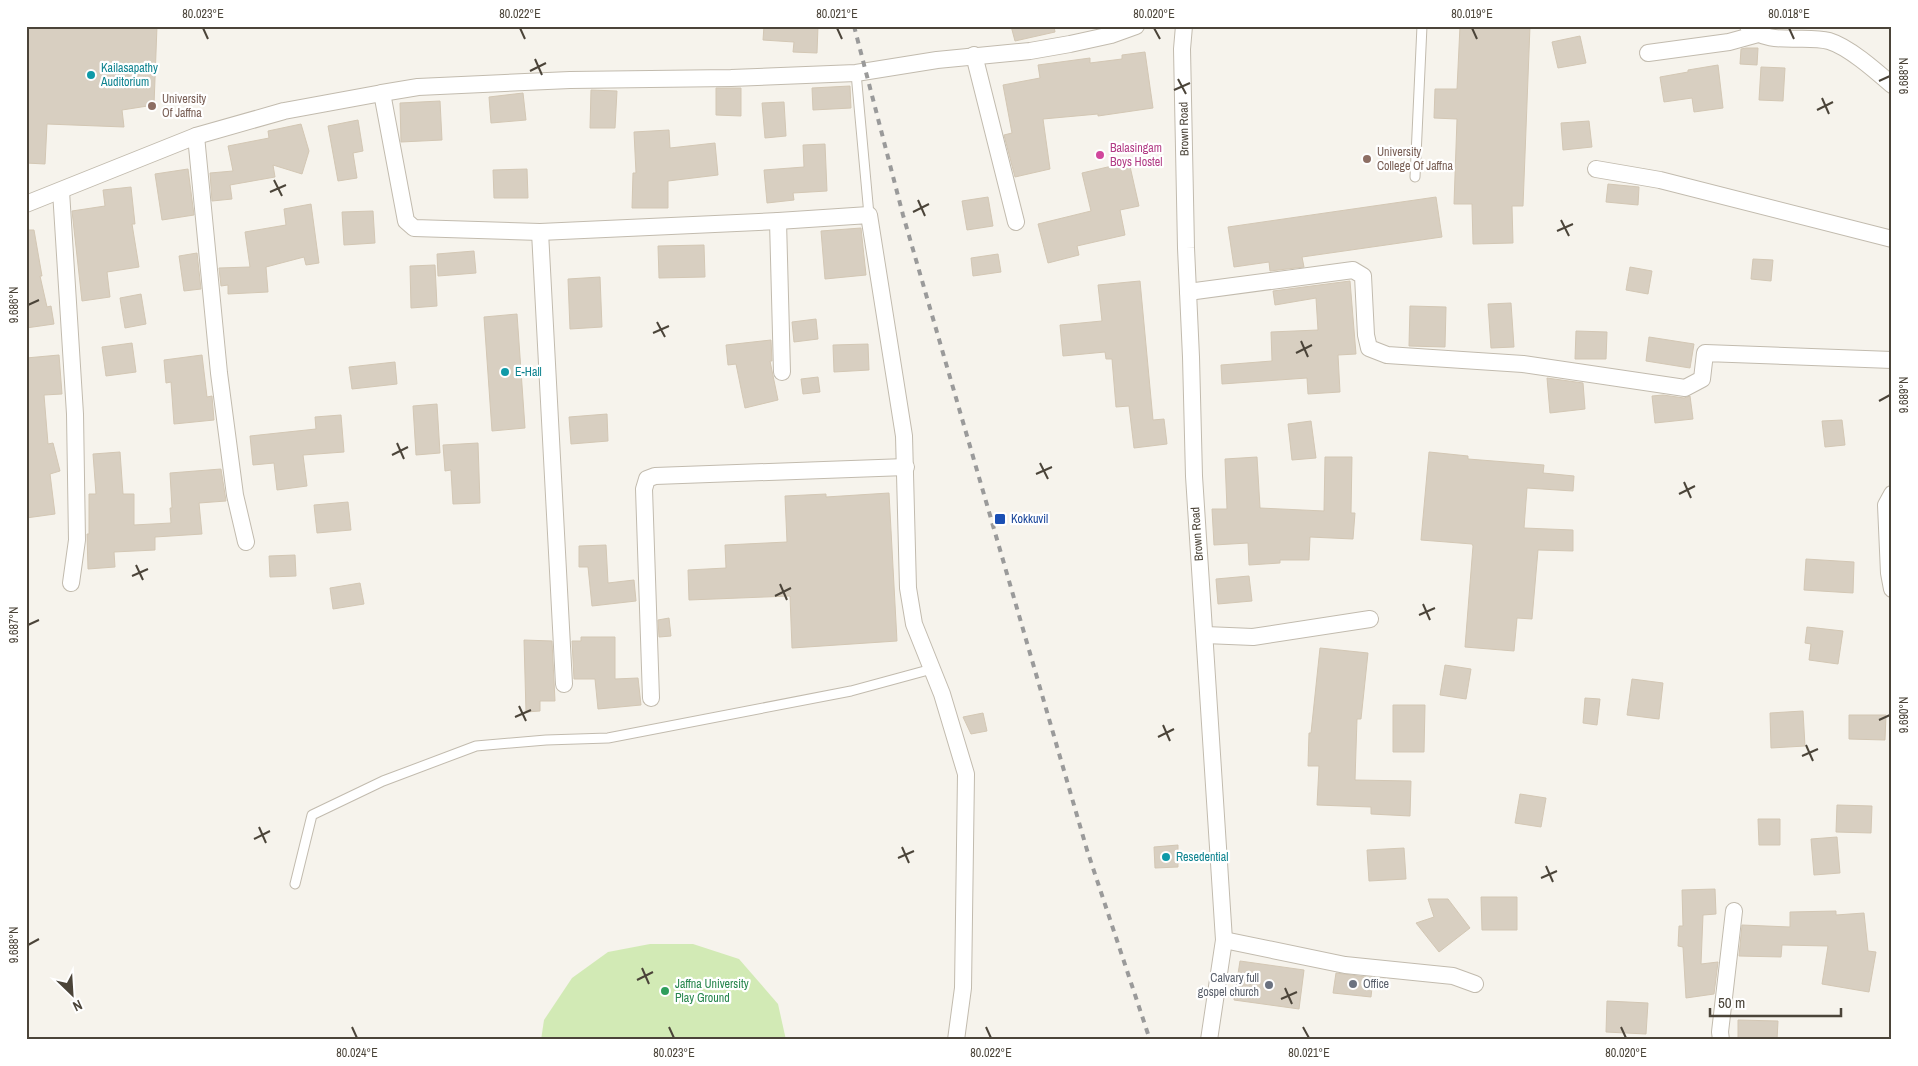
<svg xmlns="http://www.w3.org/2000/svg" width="1918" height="1066" font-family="'Archivo Narrow',sans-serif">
<rect width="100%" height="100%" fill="#f6f3ec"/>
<polygon fill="#d2eab5" points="650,944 693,944 739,959 778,1004 786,1040 541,1040 544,1020 572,978 608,952"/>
<g fill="#d8cfc1" stroke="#d3c7b4">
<polygon points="26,26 157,26 154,105 122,110 124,127 47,124 45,164 26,163"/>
<polygon points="764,26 818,26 817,53 793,52 794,42 763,40"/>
<polygon points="1011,26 1054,26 1055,32 1015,41"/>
<polygon points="1460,26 1530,26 1523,206 1512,206 1513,243 1473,244 1472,204 1454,204 1457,119 1434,118 1435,89 1457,89"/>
<polygon points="1580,36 1586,63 1558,68 1552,42"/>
<polygon points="1746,48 1758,48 1757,65 1740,64 1741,49"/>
<polygon points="1145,52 1153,108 1098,116 1098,114 1043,119 1050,169 1015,177 1004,135 1012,133 1003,85 1040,78 1038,65 1090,58 1090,63 1122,59 1122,55"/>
<polygon points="1718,65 1723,108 1694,112 1692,98 1664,102 1660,77 1688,72 1688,70"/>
<polygon points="1761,67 1785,68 1783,101 1759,100"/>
<polygon points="850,86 851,108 813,110 812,88"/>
<polygon points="716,88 741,88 741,116 716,115"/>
<polygon points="591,90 617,91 615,128 590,128"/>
<polygon points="523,93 526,120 491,123 489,97"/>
<polygon points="440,101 442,140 401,142 400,103"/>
<polygon points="784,102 786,136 765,138 762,103"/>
<polygon points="358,120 363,151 353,153 357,178 338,181 328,126"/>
<polygon points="1589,121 1592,147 1563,150 1561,123"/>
<polygon points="301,124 309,151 302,174 273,165 275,177 230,185 232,199 212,201 210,173 233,171 228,146 269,138 268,131"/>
<polygon points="669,130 670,148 715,143 718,175 668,181 668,208 632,208 633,173 636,173 634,132"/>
<polygon points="825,144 827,191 793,193 794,200 767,203 764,170 804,167 803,145"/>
<polygon points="1129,162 1139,206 1120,210 1125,235 1077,246 1079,255 1048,263 1038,224 1091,211 1082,173"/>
<polygon points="188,169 194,215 162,220 155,174"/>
<polygon points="527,169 528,198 494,198 493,170"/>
<polygon points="1608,184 1639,187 1638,205 1606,202"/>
<polygon points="131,187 135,224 132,224 139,267 107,272 110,297 82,301 72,211 105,206 103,190"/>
<polygon points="988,197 993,226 967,230 962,201"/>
<polygon points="1436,197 1442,237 1302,257 1304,267 1270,271 1269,262 1234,267 1228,227"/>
<polygon points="311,204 319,263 306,265 304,257 266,267 268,292 228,294 228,285 221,286 219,268 250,267 245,232 286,225 284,209"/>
<polygon points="373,211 375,243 344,245 342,212"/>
<polygon points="861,228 866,275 825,279 821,231"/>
<polygon points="26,230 34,230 42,276 40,276 47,307 51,306 54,324 26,328"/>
<polygon points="704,245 705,277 659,278 658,246"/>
<polygon points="474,251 476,273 438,276 437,254"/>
<polygon points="197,253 201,289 184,291 179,256"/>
<polygon points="998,254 1001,272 973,276 971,258"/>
<polygon points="1753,259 1773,260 1771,281 1751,279"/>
<polygon points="435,265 437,306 411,308 410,266"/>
<polygon points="1630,267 1652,271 1648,294 1626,290"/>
<polygon points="600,277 602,327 570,329 568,279"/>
<polygon points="1140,281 1153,420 1164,419 1167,444 1134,448 1129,406 1116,407 1112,359 1106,359 1105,352 1063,356 1060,325 1102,321 1098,285"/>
<polygon points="1350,281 1356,354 1338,355 1340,392 1308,394 1307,378 1222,384 1221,365 1272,361 1271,332 1318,330 1316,298 1275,305 1273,291"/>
<polygon points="141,294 146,324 125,328 120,298"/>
<polygon points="1511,303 1514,347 1491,348 1488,304"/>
<polygon points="1410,306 1446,307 1445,347 1409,346"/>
<polygon points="517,314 525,428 492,431 484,317"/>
<polygon points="816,319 818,339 794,342 792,322"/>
<polygon points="1576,331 1607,332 1606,359 1575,359"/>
<polygon points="1649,337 1694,344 1690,368 1646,361"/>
<polygon points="771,340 772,361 770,361 778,400 745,408 736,364 728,365 726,345"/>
<polygon points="132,343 136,372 106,376 102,347"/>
<polygon points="868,344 869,370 834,372 833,345"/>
<polygon points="59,355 62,394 44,395 48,444 53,443 60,471 50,474 55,514 26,518 26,358"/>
<polygon points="202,355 207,397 212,396 214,420 174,424 171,382 166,383 164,360"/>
<polygon points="395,362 397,384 352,389 349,367"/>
<polygon points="818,377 820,392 803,394 801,379"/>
<polygon points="1547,378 1583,383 1585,409 1550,413"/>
<polygon points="1663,395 1684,398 1690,396 1693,419 1655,423 1652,396"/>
<polygon points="437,404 440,453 416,455 413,406"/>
<polygon points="607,414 608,441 571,444 569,417"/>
<polygon points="341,415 344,452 303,455 307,486 277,490 274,463 253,465 250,436 316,429 315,417"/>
<polygon points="1842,420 1845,445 1825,447 1822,421"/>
<polygon points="1311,421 1316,458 1292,460 1288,424"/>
<polygon points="478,443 480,503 453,504 451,470 445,471 443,445"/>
<polygon points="120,452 123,494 134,494 134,525 171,523 170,508 172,508 170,473 221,469 226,501 199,503 202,534 155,537 155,550 114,552 115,567 88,569 87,534 89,534 89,494 96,494 93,454"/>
<polygon points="1429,452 1468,456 1468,459 1544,465 1543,473 1574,476 1573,491 1527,488 1524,528 1573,530 1573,551 1538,550 1532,619 1517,618 1514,651 1465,647 1473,546 1472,544 1421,540"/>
<polygon points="1257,457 1260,508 1324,511 1325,457 1352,457 1351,513 1355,513 1353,539 1310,537 1309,560 1280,560 1280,563 1249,565 1248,543 1214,545 1212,509 1227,509 1225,459"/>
<polygon points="889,493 897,641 792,648 790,596 689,600 688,570 726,568 725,545 787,542 785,496 826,494 826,497"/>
<polygon points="348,502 351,530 317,533 314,505"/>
<polygon points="606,545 608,583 634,580 636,601 592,606 588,567 579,567 579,546"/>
<polygon points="295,555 296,576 270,577 269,556"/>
<polygon points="1806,559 1854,562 1853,593 1804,590"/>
<polygon points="1249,576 1252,601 1218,604 1216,579"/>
<polygon points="360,583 364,604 333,609 330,588"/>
<polygon points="669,618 671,636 659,637 658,620"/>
<polygon points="1807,627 1843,631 1838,664 1809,660 1811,644 1805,643"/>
<polygon points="581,637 615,637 615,679 638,678 641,705 598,709 595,679 574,679 572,641 581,641"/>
<polygon points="524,640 552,641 555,701 540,701 540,711 526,712"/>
<polygon points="1320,648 1368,653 1361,719 1357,719 1355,780 1411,781 1410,816 1371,814 1371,807 1317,805 1319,766 1308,766 1309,733 1311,733"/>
<polygon points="1445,665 1471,669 1466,699 1440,695"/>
<polygon points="1632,679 1663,683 1659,719 1627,715"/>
<polygon points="1585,698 1600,699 1597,725 1583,723"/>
<polygon points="1393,705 1425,705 1424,752 1393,752"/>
<polygon points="1803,711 1805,746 1771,748 1770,713"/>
<polygon points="983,713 987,731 971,734 963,717"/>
<polygon points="1849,715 1886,715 1885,740 1849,739"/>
<polygon points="1520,794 1546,798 1541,827 1515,823"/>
<polygon points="1837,805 1872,806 1871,833 1836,832"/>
<polygon points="1758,819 1780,819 1780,845 1759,845"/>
<polygon points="1837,837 1840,873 1814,875 1811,839"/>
<polygon points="1178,845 1178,867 1155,868 1154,847"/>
<polygon points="1404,848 1406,879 1369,881 1367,850"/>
<polygon points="1715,889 1716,914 1703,915 1701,964 1718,962 1714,994 1686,998 1683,947 1678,946 1679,926 1683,926 1682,890"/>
<polygon points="1481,897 1517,897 1517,930 1482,930"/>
<polygon points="1428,899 1448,899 1470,928 1439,952 1416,923 1434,917"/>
<polygon points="1836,911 1836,915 1864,913 1868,951 1876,952 1869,992 1822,984 1828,946 1782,945 1781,957 1739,956 1742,925 1790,927 1790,912"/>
<polygon points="1240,961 1304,970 1299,1009 1234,1000"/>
<polygon points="1336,973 1373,978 1371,997 1333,993"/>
<polygon points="1607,1001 1648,1003 1646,1034 1606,1032"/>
<polygon points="1738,1020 1778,1021 1777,1040 1738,1040"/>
</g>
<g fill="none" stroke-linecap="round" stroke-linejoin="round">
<defs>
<g id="service">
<polyline points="856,73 869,215"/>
<polyline points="1415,177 1422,26"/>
<polyline points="295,884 312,815 383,781 476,746 546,740 608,738 851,691 932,669"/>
</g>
<g id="minor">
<polyline points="1184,26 1182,49 1186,248 1191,357 1194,476 1224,940 1209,1040"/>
<path d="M 1748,26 C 1767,47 1804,34 1829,41 C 1849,47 1876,71 1892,85"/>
<polyline points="1648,53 1729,42 1758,34"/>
<polyline points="974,55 1016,222"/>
<polyline points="382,93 418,87 570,80 731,78 856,73 937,60 1030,51 1070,44 1111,35 1136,26"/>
<polyline points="196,136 219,373 235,495 246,542"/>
<polyline points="1596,169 1660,180 1892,239"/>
<polyline points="61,191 75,414 77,540 71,583"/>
<polyline points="26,204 196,136 284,111 382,93 406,221 414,228 540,232 778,221 869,215 904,436 908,588 914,624 942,694 966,774 963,988 956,1040"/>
<polyline points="778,221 782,372"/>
<polyline points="540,232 564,684"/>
<polyline points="1188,292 1353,270 1363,276 1366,335 1369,348 1387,355 1523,364 1685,388 1702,379 1705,353 1892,360"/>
<polyline points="1892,494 1886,505 1889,573 1892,589"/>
<polyline points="1205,635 1253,637 1370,619"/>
<polyline points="651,698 644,489 647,479 655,476 906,467"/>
<polyline points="1224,940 1345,965 1453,976 1475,984"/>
<polyline points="1721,1040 1720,1032 1734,911"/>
</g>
</defs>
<use href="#service" stroke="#c2bbae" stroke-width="11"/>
<use href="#minor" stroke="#c2bbae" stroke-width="18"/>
<use href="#service" stroke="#fff" stroke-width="9"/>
<use href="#minor" stroke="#fff" stroke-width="16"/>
<polyline stroke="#9a9a9a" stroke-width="4" stroke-dasharray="6 6" stroke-linecap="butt" points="854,26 903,215 1087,850 1150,1040"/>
</g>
<path fill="none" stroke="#4b4439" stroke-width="2" d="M 203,28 L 208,39M 520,28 L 525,39M 837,28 L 842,39M 1154,28 L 1160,39M 1472,28 L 1477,39M 1789,28 L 1794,39M 535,59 L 542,75M 530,71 L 546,63M 1178,79 L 1186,94M 1879,81 L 1890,76M 1174,90 L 1190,83M 1822,98 L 1829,114M 1817,110 L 1833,102M 274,180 L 282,196M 270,192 L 286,185M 918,200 L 925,216M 913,212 L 929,204M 1561,220 L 1569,236M 1557,231 L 1573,224M 28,305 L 39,300M 657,322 L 665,337M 653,333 L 669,326M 1301,341 L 1308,357M 1296,353 L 1312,345M 1879,401 L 1890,395M 397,443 L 404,459M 392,455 L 408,447M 1040,463 L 1048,479M 1036,474 L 1052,467M 1684,482 L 1691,498M 1679,494 L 1695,486M 136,565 L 143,580M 132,576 L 148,569M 780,584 L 787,600M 775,596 L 791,588M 1423,604 L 1430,620M 1419,615 L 1435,608M 28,625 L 39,620M 519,706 L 526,721M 515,717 L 531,710M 1879,720 L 1890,715M 1163,725 L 1170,741M 1158,737 L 1174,729M 1806,745 L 1813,761M 1802,756 L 1818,749M 259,827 L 266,843M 254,839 L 270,831M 902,847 L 909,863M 898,858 L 914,851M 1546,866 L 1553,882M 1541,878 L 1557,871M 28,945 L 39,939M 642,968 L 649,984M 637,980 L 653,972M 1285,988 L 1292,1004M 1281,999 L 1297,992M 352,1027 L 357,1038M 669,1027 L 674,1038M 986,1027 L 991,1038M 1303,1027 L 1309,1038M 1621,1027 L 1626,1038"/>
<g fill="#0f9aa8" stroke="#fff" stroke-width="2">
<circle cx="91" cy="75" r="5"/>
<circle cx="505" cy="372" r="5"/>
<circle cx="1166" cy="857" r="5"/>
</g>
<g fill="#8d6e63" stroke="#fff" stroke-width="2">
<circle cx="152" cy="106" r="5"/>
<circle cx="1367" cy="159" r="5"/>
</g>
<circle fill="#d1479c" stroke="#fff" stroke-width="2" cx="1100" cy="155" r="5"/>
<rect fill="#1a4fb4" stroke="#fff" stroke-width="2" x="994" y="513" width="12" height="12" rx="2.5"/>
<g fill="#6b7280" stroke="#fff" stroke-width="2">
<circle cx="1353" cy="984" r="5"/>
<circle cx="1269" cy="985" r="5"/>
</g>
<circle fill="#2e9e5b" stroke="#fff" stroke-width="2" cx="665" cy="991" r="5"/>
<g text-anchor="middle" stroke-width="4.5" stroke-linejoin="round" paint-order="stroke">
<g font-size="12" fill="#0d838f" stroke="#fff" text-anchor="start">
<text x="101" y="72">Kailasapathy<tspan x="101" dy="14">Auditorium</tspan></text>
<text x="515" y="376">E-Hall</text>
<text x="1176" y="861">Resedential</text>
</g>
<g font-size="12" fill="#785e54" stroke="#fff" text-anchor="start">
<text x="162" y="103">University<tspan x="162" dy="14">Of Jaffna</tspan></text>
<text x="1377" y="156">University<tspan x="1377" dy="14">College Of Jaffna</tspan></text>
</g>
<g font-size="12" fill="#4b4439" stroke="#fff">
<text transform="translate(1184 129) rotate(-91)" y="4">Brown Road</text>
<text transform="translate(1197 534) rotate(-94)" y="4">Brown Road</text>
</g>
<g font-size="12" fill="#b23c85" stroke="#fff" text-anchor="start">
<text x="1110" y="152">Balasingam<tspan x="1110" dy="14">Boys Hostel</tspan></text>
</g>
<g font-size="12" fill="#164399" stroke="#fff" text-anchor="start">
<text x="1011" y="523">Kokkuvil</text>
</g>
<g font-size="12" fill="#5b616d" stroke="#fff" text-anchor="end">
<text x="1259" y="982">Calvary full<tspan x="1259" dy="14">gospel church</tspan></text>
<text x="1363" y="988" text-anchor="start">Office</text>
</g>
<g font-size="12" fill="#27864d" stroke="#fff" text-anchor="start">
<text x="675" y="988">Jaffna University<tspan x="675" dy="14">Play Ground</tspan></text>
</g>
</g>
<rect width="1918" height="1066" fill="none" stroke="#ffffff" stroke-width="55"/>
<g transform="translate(72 994) rotate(155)" stroke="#ffffff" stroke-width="4" paint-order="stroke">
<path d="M0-4L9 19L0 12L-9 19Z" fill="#4b4439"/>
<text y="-8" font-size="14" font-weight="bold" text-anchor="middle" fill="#4b4439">N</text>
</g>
<path d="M1710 1008v8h131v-8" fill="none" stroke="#4b4439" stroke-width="2.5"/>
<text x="1718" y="1008" font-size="15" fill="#4b4439" stroke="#ffffff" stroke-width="4" paint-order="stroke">50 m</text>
<rect x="28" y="28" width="1862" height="1010" fill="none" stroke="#4b4439" stroke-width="2"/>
<g font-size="12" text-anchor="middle" fill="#4b4439">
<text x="203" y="18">80.023°E</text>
<text x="520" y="18">80.022°E</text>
<text x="837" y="18">80.021°E</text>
<text x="1154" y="18">80.020°E</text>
<text x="1472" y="18">80.019°E</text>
<text x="1789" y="18">80.018°E</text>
<text transform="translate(1904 76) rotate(-90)" y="4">9.688°N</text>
<text transform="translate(14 305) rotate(-90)" y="4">9.686°N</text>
<text transform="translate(1904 395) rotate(-90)" y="4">9.689°N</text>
<text transform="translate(14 625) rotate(-90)" y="4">9.687°N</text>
<text transform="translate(1904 715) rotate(-90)" y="4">9.690°N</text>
<text transform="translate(14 945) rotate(-90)" y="4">9.688°N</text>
<text x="357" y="1057">80.024°E</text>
<text x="674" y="1057">80.023°E</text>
<text x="991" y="1057">80.022°E</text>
<text x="1309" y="1057">80.021°E</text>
<text x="1626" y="1057">80.020°E</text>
</g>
</svg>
